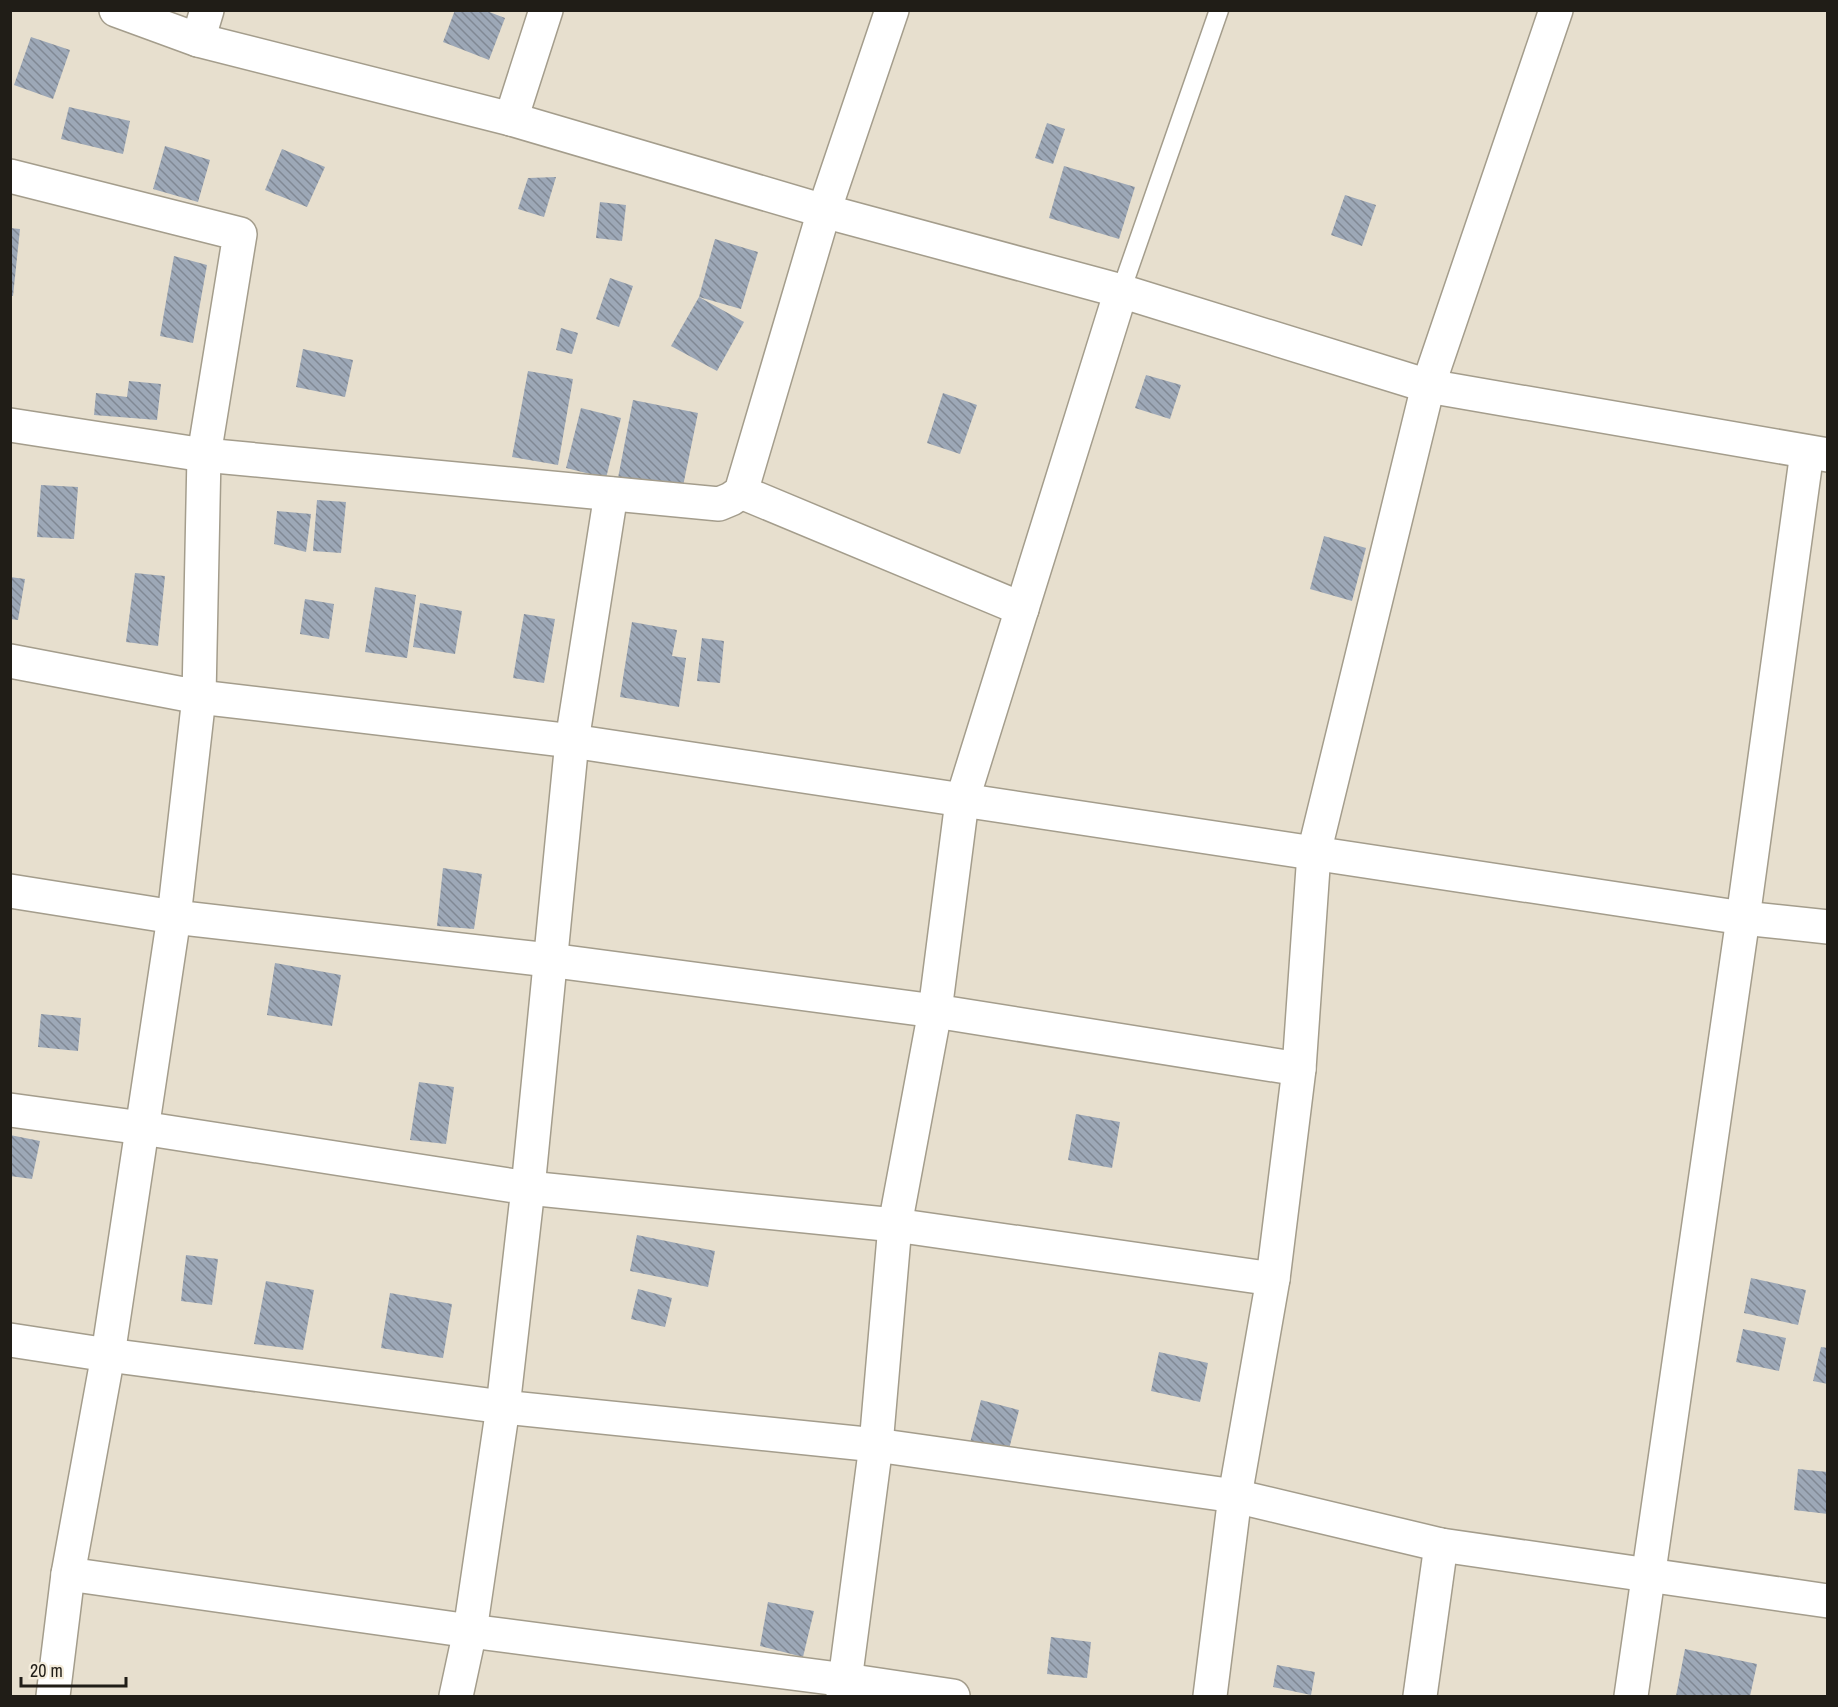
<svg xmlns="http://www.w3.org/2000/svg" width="1838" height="1707" font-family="'Archivo Narrow',sans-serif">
<defs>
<pattern id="building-back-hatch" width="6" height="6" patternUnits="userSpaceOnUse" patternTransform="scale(1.5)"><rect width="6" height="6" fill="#9da8b7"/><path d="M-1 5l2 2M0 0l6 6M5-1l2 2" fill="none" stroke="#808894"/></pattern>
</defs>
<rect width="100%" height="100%" fill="#e7dfce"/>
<g fill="url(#building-back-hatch)">
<polygon points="455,10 484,10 505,18 489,60 443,42"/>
<polygon points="31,37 70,50 53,99 14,85"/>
<polygon points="69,107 130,121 123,154 61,139"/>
<polygon points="1047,123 1065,129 1053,164 1035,158"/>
<polygon points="165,146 210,160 198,202 153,189"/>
<polygon points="282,149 325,167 307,207 265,190"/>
<polygon points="1064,166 1135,187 1119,239 1049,218"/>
<polygon points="556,177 544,217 518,209 528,178"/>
<polygon points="1345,195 1376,205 1362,246 1331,235"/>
<polygon points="600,202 626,205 622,241 596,238"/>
<polygon points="10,228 20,229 13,296 10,296"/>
<polygon points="715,239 758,252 741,309 699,297"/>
<polygon points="174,256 207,265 193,343 160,336"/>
<polygon points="610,278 633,286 619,327 596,319"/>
<polygon points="699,297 744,322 717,371 671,346"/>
<polygon points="561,328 578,333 572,354 556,350"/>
<polygon points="303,349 353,360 345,397 296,387"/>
<polygon points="528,371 573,379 558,465 512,457"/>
<polygon points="1146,375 1181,385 1170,419 1135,408"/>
<polygon points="129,381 161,384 157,420 94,415 96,393 127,397"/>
<polygon points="943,393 977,405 960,454 927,443"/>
<polygon points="633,400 698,413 682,491 618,478"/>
<polygon points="581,408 621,418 606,478 566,468"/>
<polygon points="41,485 78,487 74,539 37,537"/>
<polygon points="317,500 346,502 341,553 313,551"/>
<polygon points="277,511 311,514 306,552 274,544"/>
<polygon points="1324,536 1366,548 1352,601 1310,589"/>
<polygon points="135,573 165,576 158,646 126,642"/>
<polygon points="10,577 25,579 18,620 10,619"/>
<polygon points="375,587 416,595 407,658 365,652"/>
<polygon points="305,599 334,604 329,639 300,634"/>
<polygon points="420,603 462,611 455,654 413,647"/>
<polygon points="524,614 555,619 544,683 513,678"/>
<polygon points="632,622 677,630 672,656 686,658 679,707 620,697"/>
<polygon points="702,638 724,641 720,683 697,681"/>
<polygon points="443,868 482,874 474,929 437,926"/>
<polygon points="275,963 341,975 332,1026 267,1015"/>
<polygon points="41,1014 81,1018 78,1051 38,1047"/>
<polygon points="419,1082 454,1087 446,1144 410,1140"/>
<polygon points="1076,1114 1120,1122 1112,1168 1068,1160"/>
<polygon points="10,1135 40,1141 32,1179 10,1176"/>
<polygon points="637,1235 715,1251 708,1287 630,1271"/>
<polygon points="186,1255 218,1259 212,1305 181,1301"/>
<polygon points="1751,1278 1806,1290 1798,1325 1744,1313"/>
<polygon points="266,1281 314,1290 303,1350 254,1344"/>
<polygon points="638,1289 672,1298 665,1327 631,1319"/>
<polygon points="390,1293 452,1304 443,1358 381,1348"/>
<polygon points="1743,1329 1786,1338 1779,1371 1736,1362"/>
<polygon points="1821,1347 1828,1348 1828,1384 1813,1381"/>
<polygon points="1159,1352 1208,1363 1200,1402 1151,1391"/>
<polygon points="981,1400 1019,1410 1008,1453 970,1443"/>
<polygon points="1798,1469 1828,1472 1828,1514 1794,1510"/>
<polygon points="768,1602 814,1611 803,1657 760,1646"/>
<polygon points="1051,1637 1091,1642 1087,1678 1047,1674"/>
<polygon points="1685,1649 1757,1664 1750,1696 1676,1696"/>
<polygon points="1277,1665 1315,1672 1311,1695 1273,1687"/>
</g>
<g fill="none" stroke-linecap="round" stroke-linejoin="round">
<defs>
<polyline id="service" points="1121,291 1219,10"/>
<g id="minor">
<polyline points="116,10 198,40 511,119 824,211 1121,291 1428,386 1828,455"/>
<polyline points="198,40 207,10"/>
<polyline points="511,119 546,10"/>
<polyline points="10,176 240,234 204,455 199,697 174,917 108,1355 68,1574 53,1696"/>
<polyline points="10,425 204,455 719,504 731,499 741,492 824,211 892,10"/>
<polyline points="741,492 1022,609"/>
<polyline points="10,661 199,697 572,741 1743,918 1828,927"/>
<polyline points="10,891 174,917 549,960 935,1011 1299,1069"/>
<polyline points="10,1110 142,1128 528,1188 895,1225 1273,1279"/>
<polyline points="10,1340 108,1355 503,1407 876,1445 1235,1496 1441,1545 1828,1601"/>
<polyline points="68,1574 470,1631 846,1680 953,1696"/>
<polyline points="456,1696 470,1631 503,1407 528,1188 572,741 611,494"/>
<polyline points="843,1696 876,1445 895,1225 935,1011 962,801 1121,291"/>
<polyline points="1210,1696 1235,1496 1273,1279 1299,1069 1314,853 1428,386 1556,10"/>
<polyline points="1420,1696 1441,1545"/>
<polyline points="1631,1696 1743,918 1807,452"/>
</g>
</defs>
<use href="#service" stroke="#a49d8c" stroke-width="21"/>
<use href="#minor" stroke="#a49d8c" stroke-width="36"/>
<use href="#service" stroke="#fff" stroke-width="18"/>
<use href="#minor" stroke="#fff" stroke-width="33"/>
</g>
<rect width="1838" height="1707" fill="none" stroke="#201d17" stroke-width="24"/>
<path d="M21 1677v9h105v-9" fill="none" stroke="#201d17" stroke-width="3"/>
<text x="30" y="1677" font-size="18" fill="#201d17" stroke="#f4ecdb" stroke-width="4.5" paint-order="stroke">20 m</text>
</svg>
